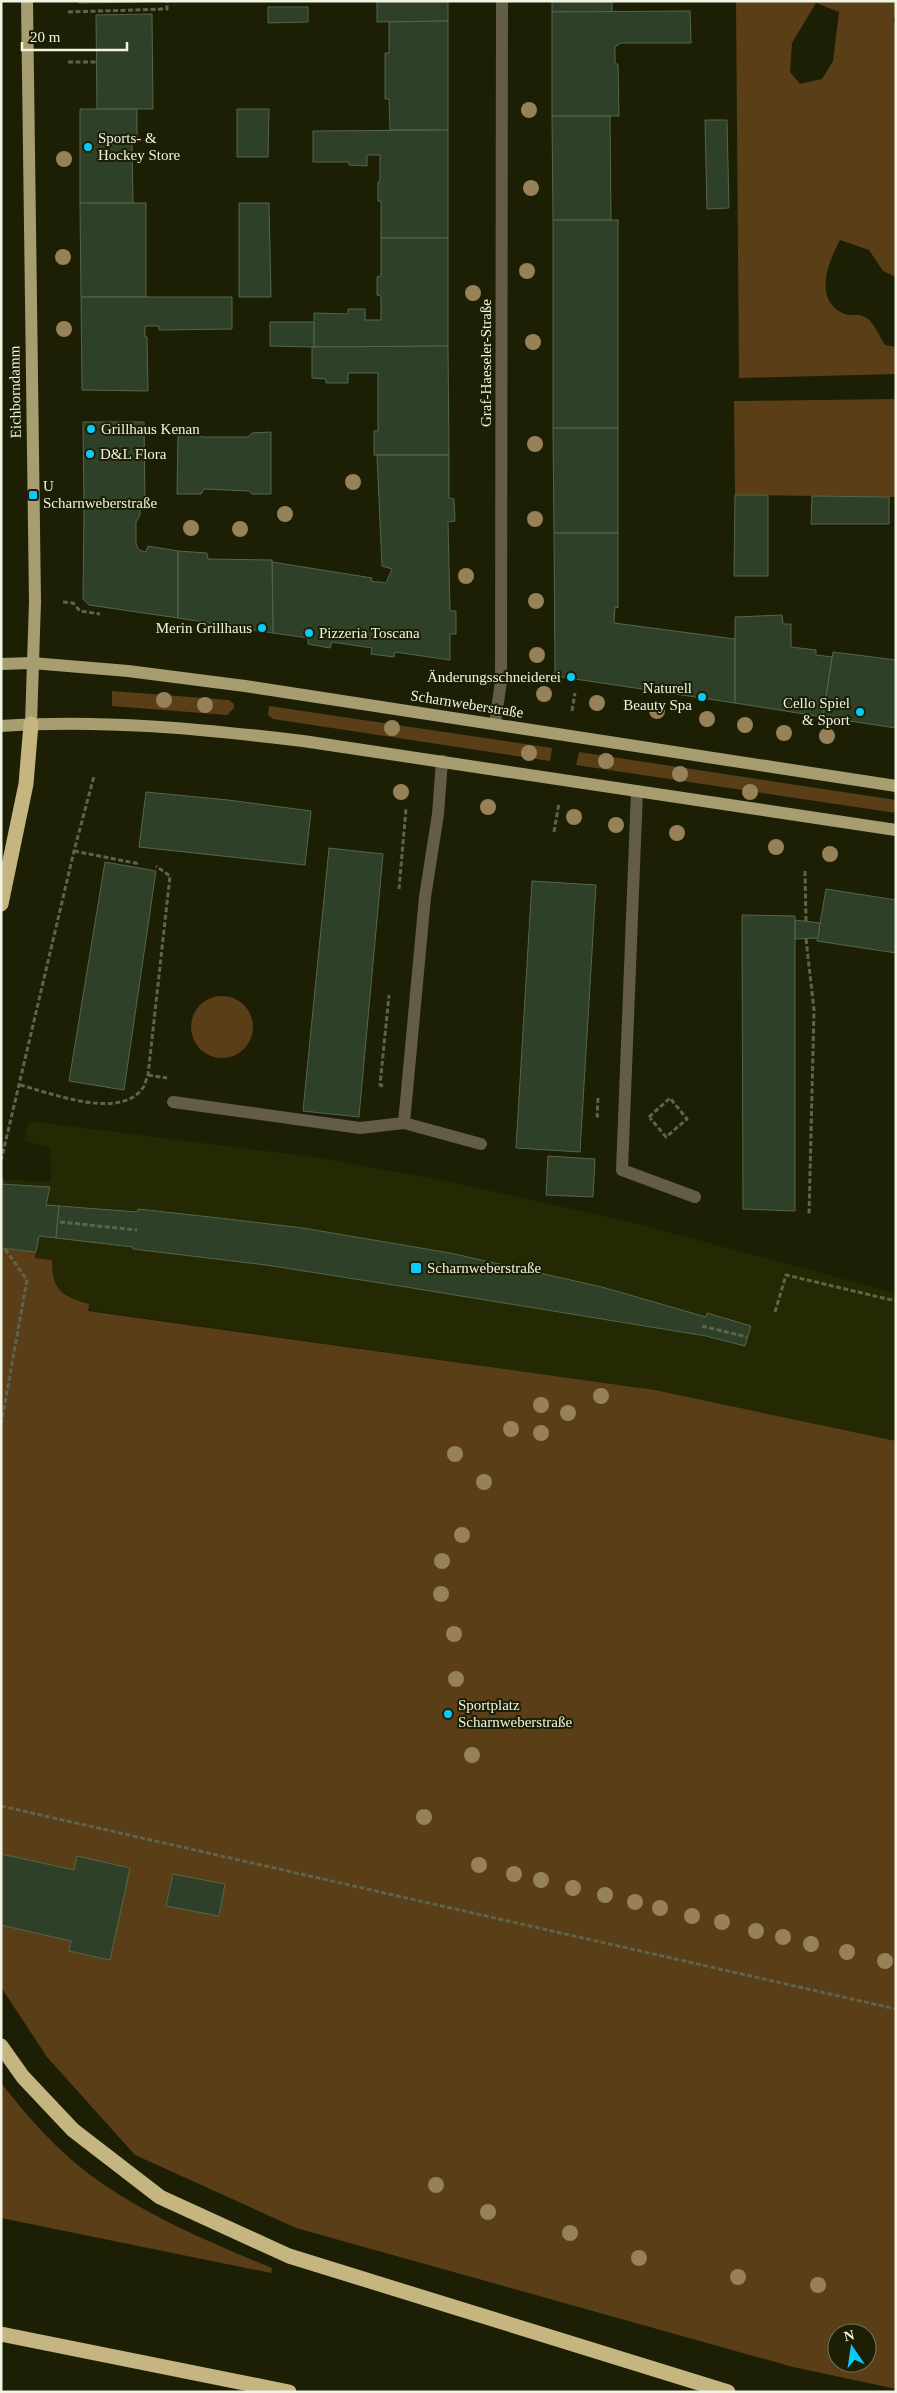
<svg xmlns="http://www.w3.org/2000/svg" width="897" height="2393" font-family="Georgia,serif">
<rect width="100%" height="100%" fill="#1c1f04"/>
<polygon fill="#242803" points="29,1121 314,1157 446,1181 630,1222 896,1293 896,1441 655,1390 88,1310 88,1304 67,1298 57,1288 52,1273 35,1258 36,1252 1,1248 1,1179 51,1182 50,1147 24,1141"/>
<g fill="#5a3e18" fill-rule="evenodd">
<path d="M 736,1 L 896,1 L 896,18 L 893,18 L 896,27 L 896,277 L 883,271 L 869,250 L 840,240 C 829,261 813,298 842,313 C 849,317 861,312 868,319 C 875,325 880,337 885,345 L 896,347 L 896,374 L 739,378 ZM 816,3 L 839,12 L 833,61 L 822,79 L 800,84 L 790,72 L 792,43 Z"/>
<polygon points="896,399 896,497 735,495 734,401"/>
<polygon points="112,691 229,700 234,704 234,708 227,715 112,706"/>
<polygon points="269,706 552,748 550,761 273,719 268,715"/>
<polygon points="579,752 896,800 896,813 576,765"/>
<circle cx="222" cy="1027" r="31"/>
<path d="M 1,1248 L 36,1252 L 35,1258 L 52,1260 C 52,1290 61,1296 89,1304 L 88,1311 L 655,1390 L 896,1441 L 896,2389 L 793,2367 L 296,2228 L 135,2155 L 47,2057 L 1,1987 ZM 837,2333 L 867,2333 L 867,2363 L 837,2363 Z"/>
<path d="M 1,2083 C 27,2116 55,2148 89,2174 C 144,2215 209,2242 272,2268 L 271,2273 L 1,2218 Z"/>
</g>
<g fill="#2f4028" stroke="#54664c">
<polygon points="79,1 138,1 138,2 79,3"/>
<polygon points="377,1 448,1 448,21 377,22"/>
<rect x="552" y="1" width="60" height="11"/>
<polygon points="268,7 308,7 308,22 268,23"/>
<polygon points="690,11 691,43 621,43 615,47 615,64 618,64 619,116 552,116 552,12"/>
<polygon points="152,14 153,109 97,109 96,15"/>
<polygon points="448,21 448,130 390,130 389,99 385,99 385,53 389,53 389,22"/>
<polygon points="80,109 137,109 137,142 132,142 133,203 80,203"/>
<polygon points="237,109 269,109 268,157 237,157"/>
<polygon points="552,116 610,116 611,220 553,220"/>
<polygon points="705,120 727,120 729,208 707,209"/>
<polygon points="448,130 448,238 381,238 381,201 378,201 378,182 380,181 380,155 367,155 367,166 349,165 349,162 313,162 313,131"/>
<polygon points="80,203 146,203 146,297 81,297"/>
<polygon points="239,203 269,203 271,297 239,297"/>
<rect x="553" y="220" width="65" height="208"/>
<polygon points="381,238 448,238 448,346 314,347 314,313 348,314 348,309 365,309 365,320 381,320 381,296 377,295 377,277 381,276"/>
<polygon points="81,297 232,297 232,329 159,330 159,326 145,326 145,337 147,337 148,391 82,390"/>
<polygon points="270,322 314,322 314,347 270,346"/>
<polygon points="448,346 449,455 374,455 374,431 378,431 378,373 348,373 348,383 326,383 326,379 312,378 312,347"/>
<polygon points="83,422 144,422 145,506 84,507"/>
<polygon points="553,428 618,428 618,533 554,533"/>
<polygon points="271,432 271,494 252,494 249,491 204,489 201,494 177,494 178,433 200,433 201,437 248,437 252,433"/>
<polygon points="377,455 449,455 449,498 454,499 455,521 448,522 450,611 456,611 456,634 450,634 450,660 395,652 394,657 371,654 372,648 332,642 330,648 308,644 308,638 273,633 272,562 372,578 371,581 386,583 392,569 382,566"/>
<polygon points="735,495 768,495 768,576 734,576"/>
<polygon points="812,496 889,497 889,524 811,524"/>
<polygon points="140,506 140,515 136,522 136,544 139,550 146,552 148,546 178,551 178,618 89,605 83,599 84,507"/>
<polygon points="554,533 618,533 618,608 615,607 614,623 735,639 735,703 555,676"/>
<polygon points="178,551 207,553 208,559 272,560 273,633 178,618"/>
<polygon points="782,615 783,624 791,624 791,647 816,650 816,655 832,657 823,717 735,703 735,617"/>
<polygon points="833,652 896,660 896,728 823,717"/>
<polygon points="146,792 228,800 311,811 305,865 139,847"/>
<polygon points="329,848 383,854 359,1117 303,1111"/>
<polygon points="105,862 156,871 124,1090 69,1081"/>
<polygon points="532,881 596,885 580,1152 516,1148"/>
<polygon points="826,889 896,900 896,953 817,941"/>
<polygon points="742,915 795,916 795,1211 743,1209"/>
<polygon points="795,920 820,923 818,938 795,939"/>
<polygon points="548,1156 595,1159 593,1197 546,1195"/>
<polygon points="1,1184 50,1187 46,1205 59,1206 56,1238 39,1236 36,1252 1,1248"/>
<polygon points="59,1206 137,1212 138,1209 219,1218 303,1228 450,1253 602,1287 706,1317 707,1313 751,1326 745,1346 706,1336 406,1287 266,1265 133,1249 133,1247 56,1238"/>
<polygon points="1,1854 74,1870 77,1856 130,1868 110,1960 69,1951 71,1941 1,1925"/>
<polygon points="173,1874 225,1884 219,1916 166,1906"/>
</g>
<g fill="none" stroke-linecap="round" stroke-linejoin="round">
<g stroke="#60634b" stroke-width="3" stroke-dasharray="5 2.5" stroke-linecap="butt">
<polyline points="68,12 167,9 167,1"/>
<polyline points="68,62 97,62"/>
<polyline points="63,602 73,603 80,611 100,614"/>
<polyline points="572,711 575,693"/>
<polyline points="554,832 559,803"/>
<polyline points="74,851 140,864"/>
<polyline points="805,871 806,921"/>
<polyline points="399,889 406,809"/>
<polyline points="806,939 814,1010 809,1216"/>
<polyline points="148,1075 167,1078"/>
<path d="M 20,1085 C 51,1093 118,1120 142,1089 C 145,1086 146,1079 148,1075 L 170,876 L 156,866"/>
<polyline points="383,1086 380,1085 389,995"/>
<polyline points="598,1098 597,1116 600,1117"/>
<polyline points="649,1117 670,1098 687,1119 666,1137 650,1118"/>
<polyline points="1,1161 74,851 94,776"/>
<polyline points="1,1178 2,1184"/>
<polyline points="60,1222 137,1230"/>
<polyline points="775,1312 786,1275 896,1301"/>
<polyline points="702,1326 747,1337"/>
<polyline points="1,1425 27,1280 5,1249"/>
<polyline points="1,1806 896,2009"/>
</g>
<g stroke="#625c48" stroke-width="12">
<polyline points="495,724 501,681 502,1"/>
<polyline points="442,761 438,814 425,897 404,1123 481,1144"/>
<polyline points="637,791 622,1170 695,1197"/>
<polyline points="173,1102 360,1128 404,1123"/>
</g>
<g stroke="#a89c71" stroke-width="12">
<polyline points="27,1 35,602 31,724"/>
<polyline points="1,664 32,663 128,671 245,686 896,786"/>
<path d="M 1,726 C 101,719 203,729 303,741 L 896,830"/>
</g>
<g stroke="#c4b581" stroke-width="15">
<polyline points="1,904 26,784 31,724"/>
<polyline points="1,2046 23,2077 73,2130 160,2197 289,2256 728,2392"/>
<polyline points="1,2334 289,2392"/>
</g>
</g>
<g fill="#968159">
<circle cx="529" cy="110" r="8"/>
<circle cx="64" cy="159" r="8"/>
<circle cx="531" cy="188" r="8"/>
<circle cx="63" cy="257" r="8"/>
<circle cx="527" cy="271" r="8"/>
<circle cx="473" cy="293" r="8"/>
<circle cx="64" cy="329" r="8"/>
<circle cx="533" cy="342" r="8"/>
<circle cx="535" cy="444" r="8"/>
<circle cx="353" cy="482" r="8"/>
<circle cx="285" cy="514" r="8"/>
<circle cx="535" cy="519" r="8"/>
<circle cx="191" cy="528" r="8"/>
<circle cx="240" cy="529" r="8"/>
<circle cx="466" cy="576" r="8"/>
<circle cx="536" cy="601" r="8"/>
<circle cx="537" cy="655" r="8"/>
<circle cx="544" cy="694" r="8"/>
<circle cx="164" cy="700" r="8"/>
<circle cx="597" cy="703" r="8"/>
<circle cx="205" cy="705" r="8"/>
<circle cx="657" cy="711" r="8"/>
<circle cx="707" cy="719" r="8"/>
<circle cx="745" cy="725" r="8"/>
<circle cx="392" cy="728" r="8"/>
<circle cx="784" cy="733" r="8"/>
<circle cx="827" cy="736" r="8"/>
<circle cx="529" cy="753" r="8"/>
<circle cx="606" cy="761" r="8"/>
<circle cx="680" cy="774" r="8"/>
<circle cx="401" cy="792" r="8"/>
<circle cx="750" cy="792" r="8"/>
<circle cx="488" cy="807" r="8"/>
<circle cx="574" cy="817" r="8"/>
<circle cx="616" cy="825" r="8"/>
<circle cx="677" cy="833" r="8"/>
<circle cx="776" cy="847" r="8"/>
<circle cx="830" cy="854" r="8"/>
<circle cx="601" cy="1396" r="8"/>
<circle cx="541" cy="1405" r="8"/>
<circle cx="568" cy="1413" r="8"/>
<circle cx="511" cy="1429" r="8"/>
<circle cx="541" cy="1433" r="8"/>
<circle cx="455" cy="1454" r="8"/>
<circle cx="484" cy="1482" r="8"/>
<circle cx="462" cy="1535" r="8"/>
<circle cx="442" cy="1561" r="8"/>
<circle cx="441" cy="1594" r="8"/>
<circle cx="454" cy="1634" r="8"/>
<circle cx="456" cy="1679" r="8"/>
<circle cx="472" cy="1755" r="8"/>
<circle cx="424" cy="1817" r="8"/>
<circle cx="479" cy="1865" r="8"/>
<circle cx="514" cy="1874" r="8"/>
<circle cx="541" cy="1880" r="8"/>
<circle cx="573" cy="1888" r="8"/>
<circle cx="605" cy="1895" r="8"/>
<circle cx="635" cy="1902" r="8"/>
<circle cx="660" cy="1908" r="8"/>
<circle cx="692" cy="1916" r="8"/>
<circle cx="722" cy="1922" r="8"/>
<circle cx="756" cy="1931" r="8"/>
<circle cx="783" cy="1937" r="8"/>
<circle cx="811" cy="1944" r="8"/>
<circle cx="847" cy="1952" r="8"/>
<circle cx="885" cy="1961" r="8"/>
<circle cx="436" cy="2185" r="8"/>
<circle cx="488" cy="2212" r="8"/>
<circle cx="570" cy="2233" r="8"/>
<circle cx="639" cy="2258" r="8"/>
<circle cx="738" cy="2277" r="8"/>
<circle cx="818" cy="2285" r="8"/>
</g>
<g fill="#0acafa" stroke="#1c1f04" stroke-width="2">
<circle cx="88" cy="147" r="5"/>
<circle cx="91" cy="429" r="5"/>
<circle cx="90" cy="454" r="5"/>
<rect x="28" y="490" width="10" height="10" rx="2.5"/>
<circle cx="262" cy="628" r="5"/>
<circle cx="309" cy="633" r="5"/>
<circle cx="571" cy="677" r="5"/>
<circle cx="702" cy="697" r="5"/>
<circle cx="860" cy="712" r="5"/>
<rect x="410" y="1262" width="12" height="12" rx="2.5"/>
<circle cx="448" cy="1714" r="5"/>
</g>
<g text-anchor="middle" stroke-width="4" stroke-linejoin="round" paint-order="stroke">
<g font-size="15" fill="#f1f4e3" stroke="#1c1f04" text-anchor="start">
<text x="98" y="143">Sports- &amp;<tspan x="98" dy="17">Hockey Store</tspan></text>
<text x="101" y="434">Grillhaus Kenan</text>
<text x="100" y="459">D&amp;L Flora</text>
<text x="43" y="491">U<tspan x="43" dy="17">Scharnweberstraße</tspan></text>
<text x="252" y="633" text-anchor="end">Merin Grillhaus</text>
<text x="319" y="638">Pizzeria Toscana</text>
<text x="561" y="682" text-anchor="end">Änderungsschneiderei</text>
<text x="692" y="693" text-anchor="end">Naturell<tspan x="692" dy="17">Beauty Spa</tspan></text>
<text x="850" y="708" text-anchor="end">Cello Spiel<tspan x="850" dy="17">&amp; Sport</tspan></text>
<text x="427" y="1273">Scharnweberstraße</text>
<text x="458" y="1710">Sportplatz<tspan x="458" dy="17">Scharnweberstraße</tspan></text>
</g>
<g font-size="15" fill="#f1f4e3" stroke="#1c1f04">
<text transform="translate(486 363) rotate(-90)" y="5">Graf-Haeseler-Straße</text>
<text transform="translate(15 392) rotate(-91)" y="5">Eichborndamm</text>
<text transform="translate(467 704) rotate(9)" y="5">Scharnweberstraße</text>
</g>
</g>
<rect width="897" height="2393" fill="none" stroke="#f1f4e3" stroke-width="5"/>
<g transform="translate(852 2348) rotate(347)"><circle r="24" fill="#1c1f04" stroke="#71745d"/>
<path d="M0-4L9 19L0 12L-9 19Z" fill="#0acafa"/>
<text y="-8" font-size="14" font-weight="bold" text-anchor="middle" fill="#f1f4e3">N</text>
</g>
<path d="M22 42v8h105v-8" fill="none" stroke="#f1f4e3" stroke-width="2.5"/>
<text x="30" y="42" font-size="15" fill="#f1f4e3" stroke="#1c1f04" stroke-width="4" paint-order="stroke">20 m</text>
</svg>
